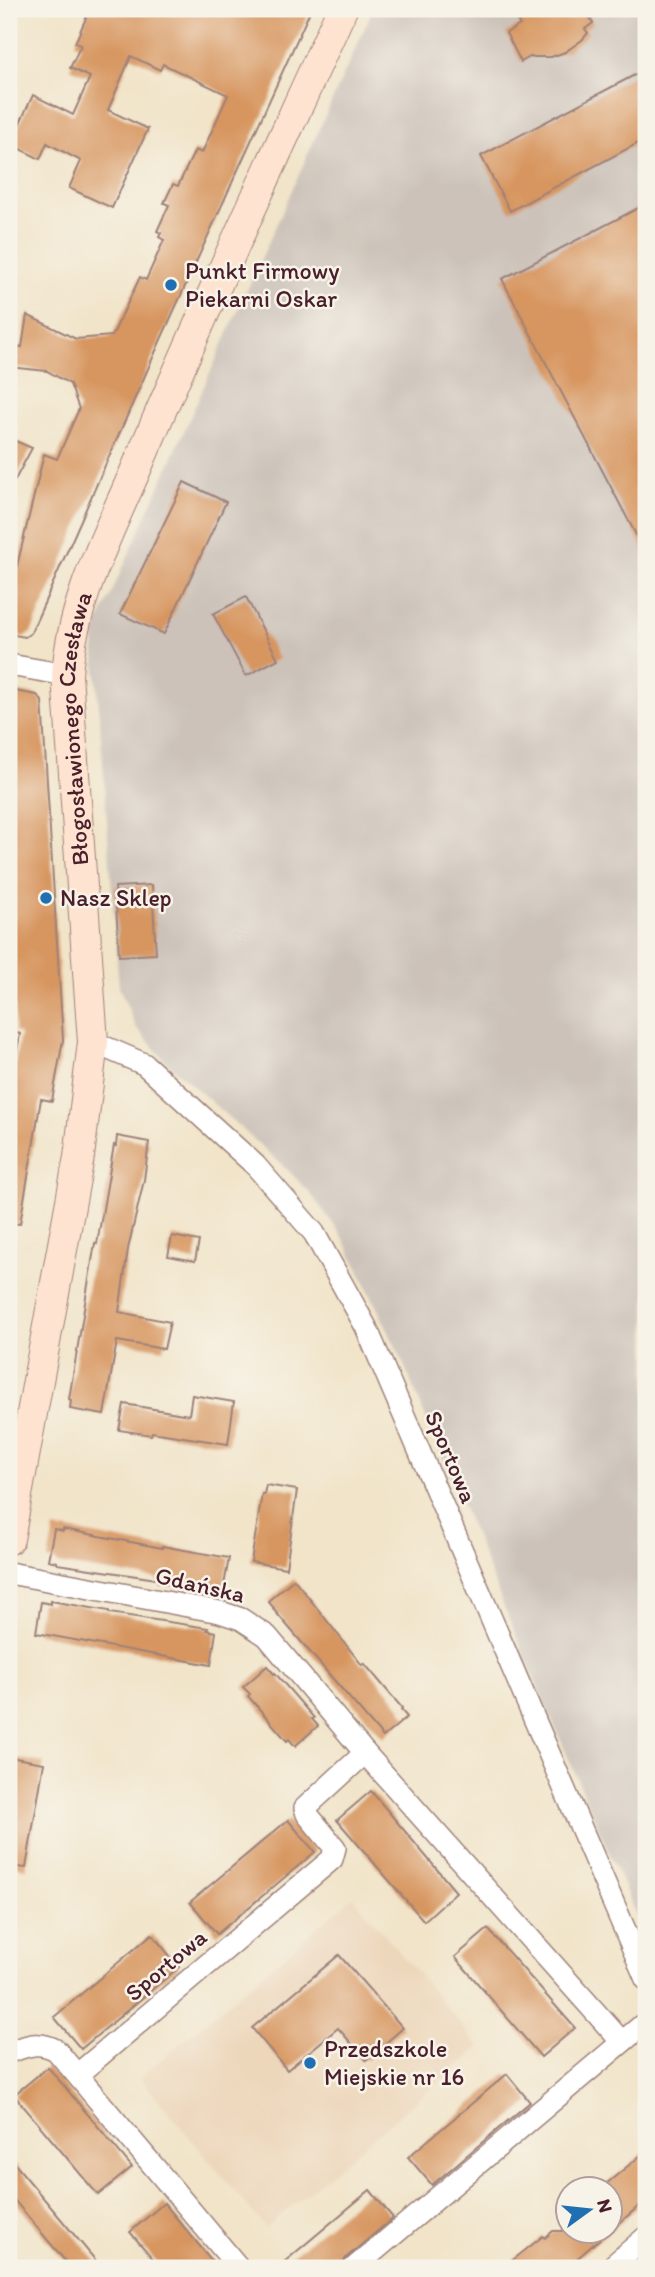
<svg xmlns="http://www.w3.org/2000/svg" width="655" height="2277" font-family="Itim,sans-serif">
<rect width="100%" height="100%" fill="#f7f3e8"/>
<filter id="ink" filterUnits="userSpaceOnUse"><feTurbulence type="fractalNoise" baseFrequency=".0143" numOctaves="2"/><feDisplacementMap in="SourceGraphic" scale="14" xChannelSelector="R" yChannelSelector="G"/><feConvolveMatrix kernelMatrix="1 2 1 2 8 2 1 2 1" color-interpolation-filters="sRGB"/></filter>
<filter id="wash" filterUnits="userSpaceOnUse"><feTurbulence type="fractalNoise" baseFrequency=".00686" numOctaves="4" result="noise"/><feDisplacementMap in="SourceGraphic" scale="28" xChannelSelector="R" yChannelSelector="G"/><feGaussianBlur stdDeviation="1.57" result="paint"/><feColorMatrix in="noise" values="0 0 0 0 0 0 0 0 0 0 0 0 0 0 0 0 0 1.4 0 .05"/><feComposite in="paint" operator="in"/></filter>
<g filter="url(#wash)">
<rect width="100%" height="100%" fill="#f1e4c9"/>
<polygon fill="#edd7bb" points="353,1897 480,2047 266,2228 140,2078"/>
<polygon fill="#ccc2b9" points="373,9 646,9 646,1938 524,1655 400,1355 343,1237 310,1193 286,1168 164,1060 136,1027 119,987 94,641 95,630"/>
<g id="blocks">
<g fill="#d7955e">
<polygon points="90,9 311,9 162,337 31,633 25,637 9,634 9,579 11,565 17,566 44,454 57,459 79,409 70,384 47,371 9,367 9,345 22,347 27,315 76,339 112,336 140,277 146,280 164,240 159,237 161,233 157,231 169,205 164,203 173,184 178,186 195,150 202,153 228,95 163,64 160,70 131,56 108,110 148,129 112,208 69,188 81,161 47,143 40,159 10,144 33,95 73,115 90,77 70,68 81,45 75,43"/>
<polygon points="538,9 585,9 593,23 585,29 588,33 582,40 565,52 551,57 530,57 521,62 506,33 520,25 518,22"/>
<polygon points="646,69 646,139 510,211 481,156"/>
<polygon points="646,204 646,554 502,279"/>
<polygon points="13,440 32,448 9,491 9,451"/>
<polygon points="184,482 226,502 164,634 120,614"/>
<polygon points="246,597 278,659 246,676 213,614"/>
<polygon points="9,690 37,695 42,701 63,1040 52,1101 41,1099 20,1224 9,1223 9,1096 20,1034 15,1032 14,1004 9,1004 9,949 12,949 11,919 14,918 9,837"/>
<polygon points="152,885 156,954 119,956 115,887"/>
<polygon points="117,1136 149,1142 144,1180 128,1249 119,1312 170,1322 164,1349 117,1341 104,1415 70,1409 71,1400 69,1399 95,1243 97,1244 114,1145 116,1146"/>
<polygon points="172,1236 199,1241 195,1261 168,1256"/>
<polygon points="192,1395 234,1402 228,1444 152,1432 151,1435 119,1430 124,1404 189,1415"/>
<polygon points="266,1485 297,1490 286,1568 251,1562 262,1494 264,1494"/>
<polygon points="54,1529 63,1531 63,1529 162,1548 162,1546 229,1558 223,1591 214,1590 214,1593 158,1582 156,1579 57,1564 57,1562 48,1560"/>
<polygon points="294,1579 362,1665 364,1663 402,1708 401,1710 407,1717 383,1737 273,1609 274,1608 268,1601"/>
<polygon points="51,1601 109,1611 109,1613 208,1628 207,1630 216,1632 211,1665 36,1633 41,1602 51,1604"/>
<polygon points="267,1666 274,1674 275,1673 314,1718 312,1719 318,1726 295,1746 289,1739 287,1741 248,1696 250,1694 243,1687"/>
<polygon points="9,1757 44,1763 26,1868 9,1866"/>
<polygon points="371,1791 456,1892 424,1921 337,1820"/>
<polygon points="288,1820 315,1852 217,1934 190,1902"/>
<polygon points="488,1929 575,2028 541,2057 455,1957"/>
<polygon points="152,1934 179,1967 81,2049 54,2017"/>
<polygon points="339,1955 403,2028 366,2060 338,2028 287,2070 252,2028"/>
<polygon points="48,2067 132,2167 98,2195 14,2095"/>
<polygon points="507,2074 530,2102 432,2185 408,2157"/>
<polygon points="646,2151 646,2200 610,2231 610,2189 600,2189"/>
<polygon points="9,2157 102,2268 71,2268 9,2194"/>
<polygon points="370,2190 393,2218 346,2258 341,2267 277,2268"/>
<polygon points="164,2203 218,2268 161,2268 130,2232"/>
<polygon points="553,2231 609,2231 566,2268 503,2268 543,2236 545,2238"/>
</g>
</g>
</g>
<g filter="url(#ink)">
<use href="#blocks" fill-opacity="0" stroke="#9e827a" stroke-width="2"/>
<g fill="none" stroke-linecap="round" stroke-linejoin="round">
<defs>
<g id="street">
<polyline points="9,665 67,675"/>
<polyline points="93,1042 144,1064 255,1165 314,1233 366,1327 646,1979"/>
<polyline points="9,1573 220,1612 241,1619 267,1636 365,1753 621,2041"/>
<path d="M 9,2052 C 27,2046 38,2040 56,2050 L 239,2268"/>
<polyline points="78,2074 332,1859 335,1848 307,1814 305,1808 365,1753"/>
<polyline points="354,2268 646,2022"/>
<polyline points="610,2268 646,2237"/>
</g>
<g id="secondary">
<path id="s1" d="M 9,1539 L 79,1157 L 93,1042 L 67,675 C 72,599 111,529 140,460 C 204,308 274,159 342,9"/>
</g>
</defs>
<use href="#street" stroke="#9e827a" stroke-width="24"/>
<use href="#secondary" stroke="#9e827a" stroke-width="32"/>
<use href="#street" stroke="#fff" stroke-width="21"/>
<use href="#secondary" stroke="#fee3d1" stroke-width="30"/>
</g>
</g>
<g fill="#1f6fb2" stroke="#f7f3e8" stroke-width="2.5">
<circle cx="171" cy="285" r="7"/>
<circle cx="46" cy="898" r="7"/>
<circle cx="310" cy="2063" r="7"/>
</g>
<g text-anchor="middle" stroke-width="5" stroke-linejoin="round" paint-order="stroke">
<g font-size="24" fill="#4a1f2b" stroke="#f7f3e8" text-anchor="start">
<text x="185" y="279">Punkt Firmowy<tspan x="185" dy="28">Piekarni Oskar</tspan></text>
<text x="60" y="906">Nasz Sklep</text>
<text x="324" y="2057">Przedszkole<tspan x="324" dy="28">Miejskie nr 16</tspan></text>
</g>
<g font-size="24" fill="#4a1f2b" stroke="#f7f3e8">
<text dy="8" stroke="none"><textPath href="#s1" startOffset="819">Błogosławionego Czesława</textPath></text>
<text transform="translate(451 1457) rotate(67)" y="8">Sportowa</text>
<text transform="translate(200 1585) rotate(13)" y="8">Gdańska</text>
<text transform="translate(166 1965) rotate(-40)" y="8">Sportowa</text>
</g>
</g>
<rect width="655" height="2277" fill="none" stroke="#f7f3e8" stroke-width="35"/>
<g transform="translate(589 2210) rotate(75)"><circle r="33" fill="#f7f3e8" stroke="#b29e9c" stroke-width="2"/>
<path d="M0-5L12 26L0 18L-12 26Z" fill="#1f6fb2"/>
<text y="-10" font-size="19" font-weight="bold" text-anchor="middle" fill="#4a1f2b">N</text>
</g>
</svg>
